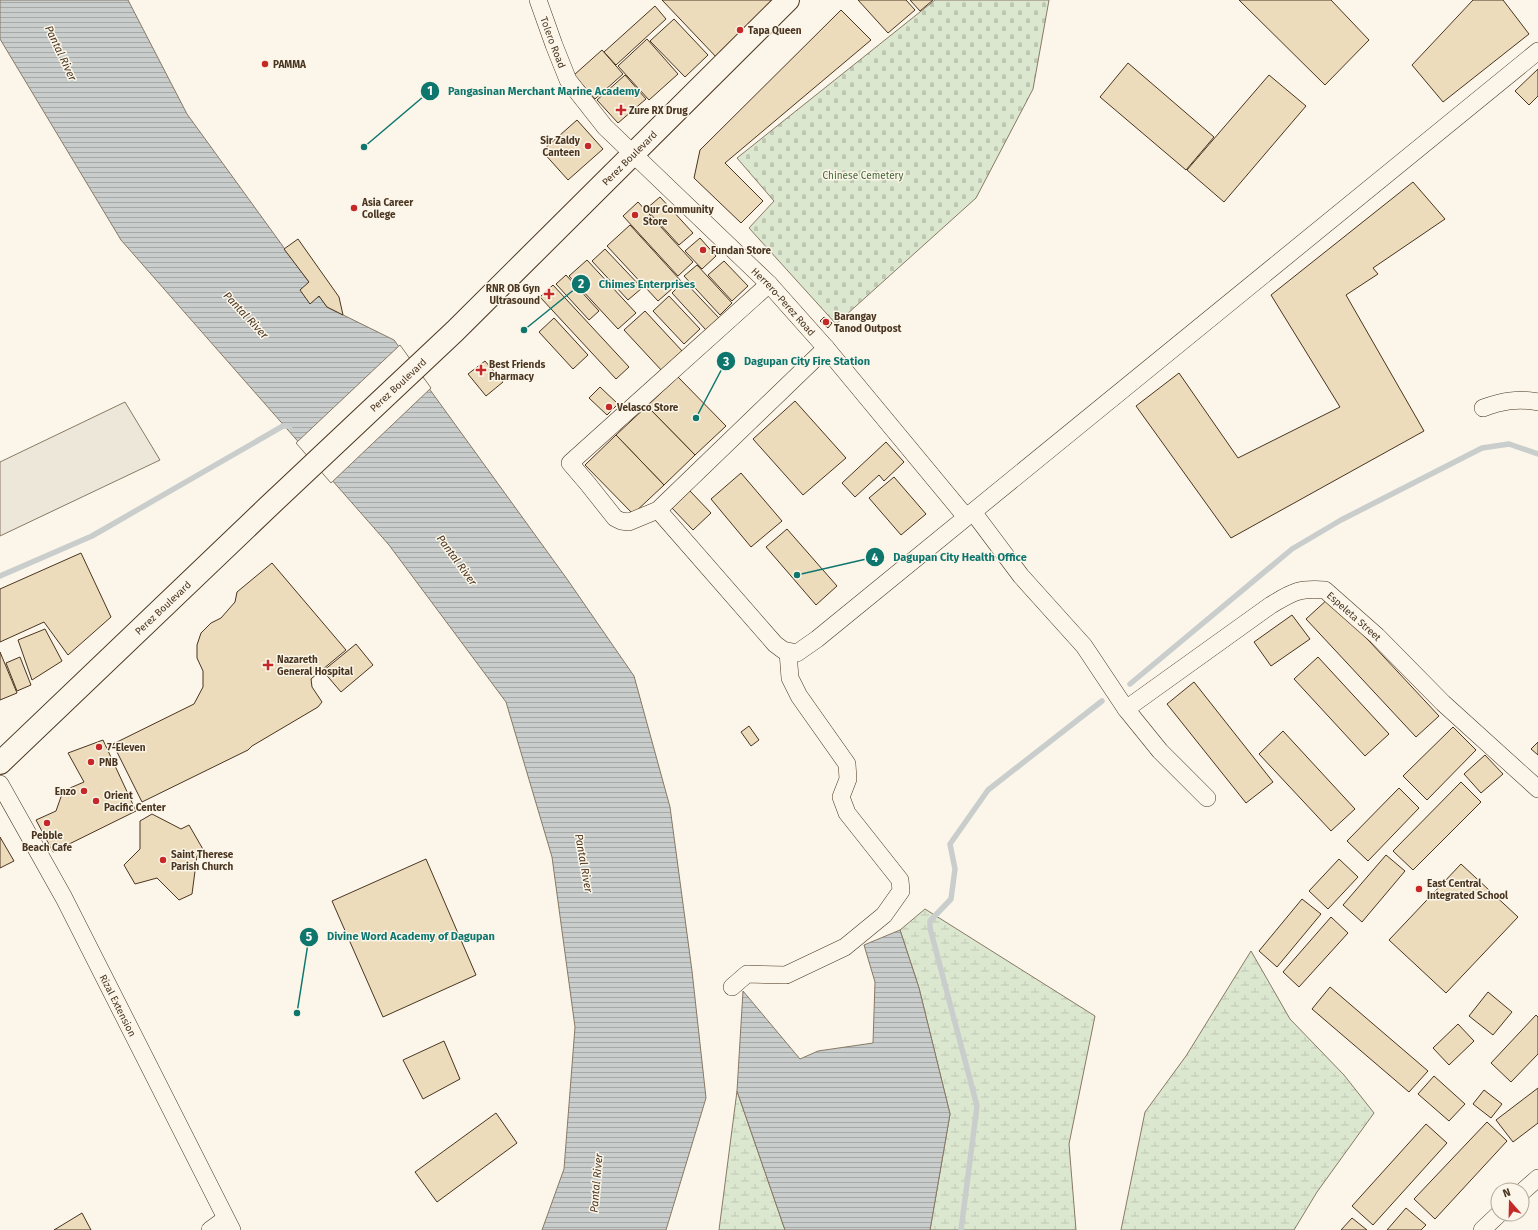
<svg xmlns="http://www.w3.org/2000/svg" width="1538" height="1230" font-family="'Fira Sans',sans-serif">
<defs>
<pattern id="wetland-marsh" width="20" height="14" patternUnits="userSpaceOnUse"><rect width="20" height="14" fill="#dce7d0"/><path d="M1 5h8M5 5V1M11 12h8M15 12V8" fill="none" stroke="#bec7b2"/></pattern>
<pattern id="cemetery-stones" width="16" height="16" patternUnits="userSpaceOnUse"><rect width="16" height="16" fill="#dce7d0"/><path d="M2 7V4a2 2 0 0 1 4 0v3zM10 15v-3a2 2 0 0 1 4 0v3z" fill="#bec7b2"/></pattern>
<pattern id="water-rules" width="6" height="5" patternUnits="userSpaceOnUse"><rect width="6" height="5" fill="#c9cecd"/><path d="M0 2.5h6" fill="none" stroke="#a5a8a6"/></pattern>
</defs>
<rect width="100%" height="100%" fill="#fbf6e9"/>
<!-- wetland -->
<g fill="url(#wetland-marsh)" stroke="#887966">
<path d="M925,909l170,107 -26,128 7,86h-146l20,-116 -31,-126 -19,-58z"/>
<path d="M1251,951l39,68 54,56 30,38 -57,79 -23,38h-173l24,-118 41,-56z"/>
<path d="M737,1091l48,139h-66z"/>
</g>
<!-- cemetery -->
<path fill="url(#cemetery-stones)" stroke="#887966" d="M935,0h114l-16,89 -57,109 -140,126 -87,-96 25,-27 -37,-43z"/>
<!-- parking -->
<path fill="#ede7d9" stroke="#887966" d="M125,402l35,58 -160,76v-74z"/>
<!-- water -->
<g fill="url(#water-rules)" stroke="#887966">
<path d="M0,0h128l59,114 132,182 8,11 67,33 173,239 67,97 36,131 22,164 14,127 -40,132h-124l22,-61 11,-142 -23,-170 -46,-155 -117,-157 -268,-305 -121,-201z"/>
<path d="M900,930l19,58 31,126 -20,116h-145l-48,-139 6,-100 57,68 18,-8 55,-8 2,-61 -11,-37z"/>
</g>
<!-- pier -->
<path fill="#fbf6e9" stroke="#887966" d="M400,345l31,43 -100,95 -35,-40z"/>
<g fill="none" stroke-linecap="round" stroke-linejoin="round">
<!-- stream -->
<g stroke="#c9cecd" stroke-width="5.5">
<path d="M0,576l92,-40 191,-110h7"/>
<path d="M1130,684l162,-135 49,-29 141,-72 27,-4 29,10"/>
<path d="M961,1230l16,-124 -47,-178v-7l21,-22 4,-30 -5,-25 38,-54 114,-89"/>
</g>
</g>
<!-- building -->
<g fill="#ecdcbc" stroke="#4a3520">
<path d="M662,0h111l-55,59z"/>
<path d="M858,0h48l9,10 -27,23z"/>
<path d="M910,0h23l-13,11z"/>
<path d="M1239,0h92l38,40 -44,45z"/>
<path d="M1473,0h30l26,34 -86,68 -31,-37z"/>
<path d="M655,6l11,13 -50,46 -12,-13z"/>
<path d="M841,10l30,30 -146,123 38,38 -22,22 -47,-45 6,-28z"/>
<path d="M674,19l34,36 -23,22 -35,-36z"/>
<path d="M647,39l31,35 -29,26 -31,-34z"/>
<path d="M602,50l21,24 -28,25 -21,-24z"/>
<path d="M1128,63l86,74 -28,33 -86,-73z"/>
<path d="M1538,69v27l-9,9 -14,-14z"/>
<path d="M625,75l21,24 -28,24 -21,-23z"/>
<path d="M1269,75l37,31 -82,96 -37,-32z"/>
<path d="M577,120l26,29 -35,31 -26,-29z"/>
<path d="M1413,182l32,37 -72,49 5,6 -32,21 78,136 -193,107 -95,-132 43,-33 59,85 102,-51 -69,-112z"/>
<path d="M660,197l33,36 -14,12 -33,-36z"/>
<path d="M638,202l55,60 -15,14 -55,-60z"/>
<path d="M630,225l51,56 -23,20 -51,-55z"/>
<path d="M700,238l16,18 -14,13 -17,-18z"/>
<path d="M298,239l41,58 4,18 -16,-8 -8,-11 -9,8 -10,-14 9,-8 -25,-33z"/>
<path d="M605,249l37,39 -14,12 -36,-39z"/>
<path d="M587,260l49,53 -18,16 -49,-53z"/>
<path d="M724,261l24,25 -16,15 -24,-26z"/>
<path d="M697,265l35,38 -12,12 -36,-39z"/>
<path d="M566,275l33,36 -10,9 -33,-36z"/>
<path d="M684,281l35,37 -13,12 -34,-37z"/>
<path d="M553,285l76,82 -13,12 -76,-82z"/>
<path d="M669,296l31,33 -16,15 -31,-33z"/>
<path d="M645,311l38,41 -20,20 -39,-42z"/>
<path d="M824,317l8,6 -4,5 -8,-7z"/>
<path d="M554,318l34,37 -15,14 -34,-37z"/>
<path d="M485,361l18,21 -17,14 -18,-22z"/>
<path d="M678,377l48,49 -31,29 -48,-49z"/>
<path d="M600,387l18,17 -11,11 -18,-17z"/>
<path d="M795,401l51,57 -43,37 -50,-56z"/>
<path d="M647,406l48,49 -31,30 -48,-50z"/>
<path d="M616,435l48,50 -31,29 -48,-49z"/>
<path d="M886,442l18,20 -20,19 -5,-6 -24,22 -13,-14z"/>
<path d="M741,473l41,48 -31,26 -40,-48z"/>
<path d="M894,477l32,37 -25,21 -32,-37z"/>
<path d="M690,491l21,22 -18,17 -21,-22z"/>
<path d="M787,529l50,57 -21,19 -50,-58z"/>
<path d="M81,553l30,64 -43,38 -24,-33 -44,20v-53z"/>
<path d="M272,563l74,87 -35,29 1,8 10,15 -4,5 -66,39 -4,4 -106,52 -29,-58 81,-40 9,-17v-16l-6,-13v-13l4,-12 10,-10 10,-5 14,-16 2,-10z"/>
<path d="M1329,598l110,118 -23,21 -110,-118z"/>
<path d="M1292,615l18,24 -39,27 -17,-24z"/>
<path d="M45,629l17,32 -30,19 -14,-40z"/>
<path d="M356,644l17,21 -32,27 -18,-21z"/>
<path d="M0,652l17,41 -17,7z"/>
<path d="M20,657l11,28 -14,6 -11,-28z"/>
<path d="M1318,657l71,77 -24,22 -71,-77z"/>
<path d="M1194,682l79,100 -27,21 -79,-99z"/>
<path d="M749,726l10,14 -8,6 -10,-14z"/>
<path d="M1453,727l23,23 -49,50 -24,-24z"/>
<path d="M1283,731l72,78 -24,22 -72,-77z"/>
<path d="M103,740l33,71 -83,41 -17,-32 20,-9 7,-20 21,-9 -16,-29z"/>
<path d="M1538,742v13l-7,-6z"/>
<path d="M1485,755l18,19 -22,19 -17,-19z"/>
<path d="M1461,782l20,20 -68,68 -20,-19z"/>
<path d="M1399,788l20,20 -51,53 -21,-20z"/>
<path d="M152,814l29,15 8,-4 15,26 -7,5 -5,38 -13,6 -22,-22 -22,6 -11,-19 16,-16v-28z"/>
<path d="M0,837l14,24 -14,7z"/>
<path d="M1386,855l19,16 -43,51 -19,-17z"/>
<path d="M426,859l50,116 -93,42 -51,-116z"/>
<path d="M1339,859l19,18 -30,32 -19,-18z"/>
<path d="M1461,864l57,53 -72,76 -57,-53z"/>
<path d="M1302,899l19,15 -44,53 -18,-16z"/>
<path d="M1331,917l17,16 -49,54 -16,-15z"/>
<path d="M1330,987l98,84 -19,21 -97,-83z"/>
<path d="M1488,992l24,20 -19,23 -24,-19z"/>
<path d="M1536,1015l2,2v37l-27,28 -20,-19z"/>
<path d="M1458,1024l16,17 -25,24 -16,-17z"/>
<path d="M444,1041l16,38 -37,20 -20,-39z"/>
<path d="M1434,1076l31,28 -16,17 -31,-27z"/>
<path d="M1538,1088v35l-25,19 -17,-22z"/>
<path d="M1484,1090l18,14 -11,14 -18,-14z"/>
<path d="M496,1113l21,30 -80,59 -22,-30z"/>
<path d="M1487,1122l20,19 -72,78 -21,-20z"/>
<path d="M1426,1124l21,19 -74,82 -21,-19z"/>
<path d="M1406,1208l20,17 -5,5h-34z"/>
<path d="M82,1213l9,17h-37z"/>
<path d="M1352,1218l15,12h-26z"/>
</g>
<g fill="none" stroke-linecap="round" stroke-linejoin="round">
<!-- street casing -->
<g stroke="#4a3520" stroke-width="18">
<g id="street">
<path id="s1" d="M538,0l16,45 14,35 37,47 164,157 57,64 140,169"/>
<path d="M769,284l-199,179 18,21 27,34 6,3 8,1 29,-12 168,-162"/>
<path d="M1483,408c19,-7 35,-10 55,-6"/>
<path d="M658,510l117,134 8,6 14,3 20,-14 721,-588"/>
<path d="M973,512l48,64 63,70 42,63 34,42 47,47"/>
<path id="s2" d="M1126,709l145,-104c22,-13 27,-17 54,-15l52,46 66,67 95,86"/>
<path id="s3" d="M0,784l64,114 168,332"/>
<path d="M732,987l15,-13 39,1 59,-28 39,-32 17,-24 -1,-11 -53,-67 -6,-16 7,-18 -1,-15 -48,-68 -9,-18 -2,-26"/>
<path d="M1522,1192l16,-14"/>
<path d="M210,1230l15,-11"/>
<path d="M1482,1230l17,-16"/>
</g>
</g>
<!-- primary casing -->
<g stroke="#4a3520" stroke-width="24">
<g id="primary">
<path id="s4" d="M0,763l269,-257 186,-175 333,-331"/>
</g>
</g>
<!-- street -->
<use href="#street" stroke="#fbf6e9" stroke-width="17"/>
<!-- primary -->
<use href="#primary" stroke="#fbf6e9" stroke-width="22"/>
</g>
<!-- markers -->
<g fill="#c62828" stroke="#fbf6e9" stroke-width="1.5">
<circle cx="740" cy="30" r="4"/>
<circle cx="265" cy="64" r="4"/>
<path d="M619 104h4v4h4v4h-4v4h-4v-4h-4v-4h4z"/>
<circle cx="588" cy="146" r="4"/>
<circle cx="354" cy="208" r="4"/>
<circle cx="635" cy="215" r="4"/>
<circle cx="703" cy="250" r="4"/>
<path d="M547 288h4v4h4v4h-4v4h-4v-4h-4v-4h4z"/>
<circle cx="826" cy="322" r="4"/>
<path d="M479 364h4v4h4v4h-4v4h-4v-4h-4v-4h4z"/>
<circle cx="609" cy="407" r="4"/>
<path d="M266 659h4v4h4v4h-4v4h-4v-4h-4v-4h4z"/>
<circle cx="99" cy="747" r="4"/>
<circle cx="91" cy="762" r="4"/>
<circle cx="84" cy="791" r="4"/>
<circle cx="96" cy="801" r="4"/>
<circle cx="47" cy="823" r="4"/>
<circle cx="163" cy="860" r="4"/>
<circle cx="1419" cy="889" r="4"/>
</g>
<g text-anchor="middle" stroke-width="3" stroke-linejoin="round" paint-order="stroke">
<!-- poi labels -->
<g font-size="10" font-weight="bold" fill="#4a3520" stroke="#fbf6e9" text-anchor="start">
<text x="748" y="34">Tapa Queen</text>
<text x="273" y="68">PAMMA</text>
<text x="629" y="114">Zure RX Drug</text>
<text x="580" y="144" text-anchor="end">Sir Zaldy<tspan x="580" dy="12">Canteen</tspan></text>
<text x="362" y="206">Asia Career<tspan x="362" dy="12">College</tspan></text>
<text x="643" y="213">Our Community<tspan x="643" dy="12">Store</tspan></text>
<text x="711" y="254">Fundan Store</text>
<text x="540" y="292" text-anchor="end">RNR OB Gyn<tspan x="540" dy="12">Ultrasound</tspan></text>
<text x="834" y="320">Barangay<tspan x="834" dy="12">Tanod Outpost</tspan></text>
<text x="489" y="368">Best Friends<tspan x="489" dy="12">Pharmacy</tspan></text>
<text x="617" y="411">Velasco Store</text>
<text x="277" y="663">Nazareth<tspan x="277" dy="12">General Hospital</tspan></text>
<text x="107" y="751">7-Eleven</text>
<text x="99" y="766">PNB</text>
<text x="76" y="795" text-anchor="end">Enzo</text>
<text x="104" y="799">Orient<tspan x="104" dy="12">Pacific Center</tspan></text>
<text x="47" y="839" text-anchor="middle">Pebble<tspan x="47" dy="12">Beach Cafe</tspan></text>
<text x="171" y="858">Saint Therese<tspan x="171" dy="12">Parish Church</tspan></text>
<text x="1427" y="887">East Central<tspan x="1427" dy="12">Integrated School</tspan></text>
</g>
<!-- street labels -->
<g font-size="10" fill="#4a3520" stroke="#fbf6e9">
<text dy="4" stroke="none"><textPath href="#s1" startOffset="45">Tolero Road</textPath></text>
<text dy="4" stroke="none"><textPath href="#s4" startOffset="873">Perez Boulevard</textPath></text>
<text dy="4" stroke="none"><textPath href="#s1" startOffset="395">Herrero-Perez Road</textPath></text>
<text dy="4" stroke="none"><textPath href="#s4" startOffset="549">Perez Boulevard</textPath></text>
<text dy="4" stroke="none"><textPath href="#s4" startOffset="225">Perez Boulevard</textPath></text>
<text dy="4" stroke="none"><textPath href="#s2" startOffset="275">Espeleta Street</textPath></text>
<text dy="4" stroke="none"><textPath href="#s3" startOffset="251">Rizal Extension</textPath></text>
</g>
<!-- park labels -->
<g font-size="10" fill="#436837" stroke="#fbf6e9">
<text x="863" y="179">Chinese Cemetery</text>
</g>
<!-- water labels -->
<g font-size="11" font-style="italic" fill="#4a3520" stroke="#fbf6e9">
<text transform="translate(61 53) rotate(65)" y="4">Pantal River</text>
<text transform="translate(246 315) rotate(47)" y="4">Pantal River</text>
<text transform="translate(457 560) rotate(54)" y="4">Pantal River</text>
<text transform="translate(584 863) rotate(80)" y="4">Pantal River</text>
<text transform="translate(596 1183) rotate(-85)" y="4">Pantal River</text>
</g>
</g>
<!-- callouts -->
<path fill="none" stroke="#0f766e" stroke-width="1.5" d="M364 147L430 91M524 330L581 284M696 418L726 361M797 575L875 557M297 1013L309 937"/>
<g fill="#0f766e" stroke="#fbf6e9" stroke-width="1.5">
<circle cx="364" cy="147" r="4"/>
<circle cx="524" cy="330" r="4"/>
<circle cx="696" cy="418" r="4"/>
<circle cx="797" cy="575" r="4"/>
<circle cx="297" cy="1013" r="4"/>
<circle cx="430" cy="91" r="10"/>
<circle cx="581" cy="284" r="10"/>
<circle cx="726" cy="361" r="10"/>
<circle cx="875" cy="557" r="10"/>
<circle cx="309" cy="937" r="10"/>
</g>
<g font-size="12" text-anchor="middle" font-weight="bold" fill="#fff">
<text x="430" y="95">1</text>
<text x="581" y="288">2</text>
<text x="726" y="366">3</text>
<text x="875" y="562">4</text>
<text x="309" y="941">5</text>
</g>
<g font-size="11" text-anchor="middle" font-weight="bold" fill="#0f766e" stroke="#fbf6e9" stroke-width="3" stroke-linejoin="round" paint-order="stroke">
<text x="544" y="95">Pangasinan Merchant Marine Academy</text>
<text x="647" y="288">Chimes Enterprises</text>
<text x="807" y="365">Dagupan City Fire Station</text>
<text x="960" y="561">Dagupan City Health Office</text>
<text x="411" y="940">Divine Word Academy of Dagupan</text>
</g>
<!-- north arrow -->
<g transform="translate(1510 1202) rotate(340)"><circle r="19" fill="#fbf6e9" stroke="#b4a999"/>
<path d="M0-3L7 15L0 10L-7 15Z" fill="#c62828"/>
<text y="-6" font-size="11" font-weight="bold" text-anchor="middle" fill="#4a3520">N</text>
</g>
</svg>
